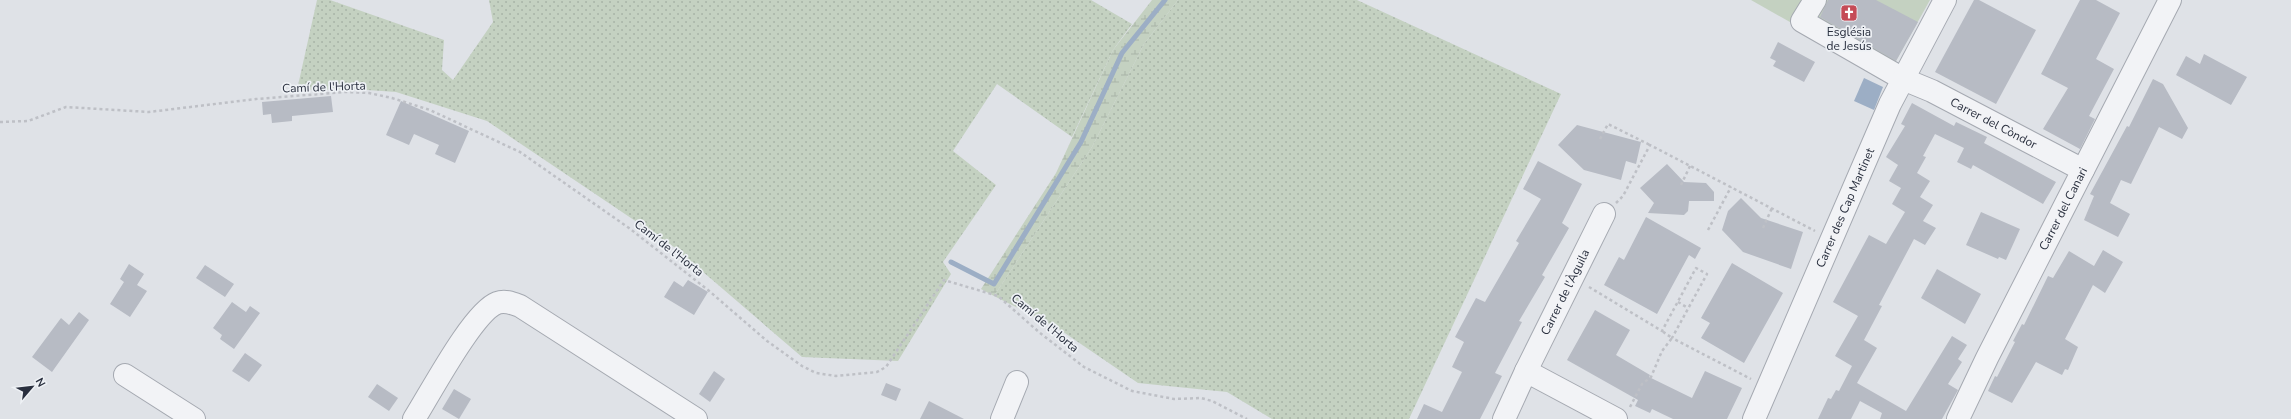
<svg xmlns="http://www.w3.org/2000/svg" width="2291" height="419" font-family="'Nunito Sans',sans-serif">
<defs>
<pattern id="grass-dots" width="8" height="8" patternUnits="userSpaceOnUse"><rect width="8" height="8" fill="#c4d1c1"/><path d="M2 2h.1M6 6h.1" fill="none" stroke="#a8b4a7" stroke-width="1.8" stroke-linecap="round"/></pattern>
<pattern id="wetland-marsh" width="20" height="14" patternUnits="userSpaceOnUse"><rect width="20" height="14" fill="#c4d1c1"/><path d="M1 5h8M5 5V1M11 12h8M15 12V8" fill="none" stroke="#a8b4a7"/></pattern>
</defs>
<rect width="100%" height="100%" fill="#dfe2e7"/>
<!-- grass -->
<g fill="url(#grass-dots)">
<path d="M317,0h13l114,40 -2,30 11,10 40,-58 -4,-22h602l41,24 -19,26 -41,87 -75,-53 -44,67 43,34 -53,77 8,12 -53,87 -96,-4 -128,-110 -187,-126 -91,-29 -43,-3 -56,1z"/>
<path d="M1178,0h179l204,94 -152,325h-137l-45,-27 -89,-9 -82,-56 -62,-31 98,-149 52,-103z"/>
</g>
<!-- wetland -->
<path fill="url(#wetland-marsh)" d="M1152,0h26l-34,44 -52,103 -98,149 -13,-7 75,-116 57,-123z"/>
<!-- green -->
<path fill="#c4d1c1" d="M1751,0h179l-43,77z"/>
<!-- water -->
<path fill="#9caec5" d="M1864,78l19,9 -9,23 -20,-9z"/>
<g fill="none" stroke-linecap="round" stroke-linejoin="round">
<!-- stream -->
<path stroke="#9caec5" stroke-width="5" d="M951,262l43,22 87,-142 41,-89 43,-53"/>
</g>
<!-- building -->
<g fill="#b7bbc4">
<path d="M1828,0h48l42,22 -22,39 -76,-44z"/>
<path d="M1974,0h5l57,30 -40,74 -61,-32z"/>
<path d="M2080,0h16l24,13 -24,46 18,10 -25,47 6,3 -15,30 -37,-20 25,-41 -27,-14z"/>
<path d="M1778,42l37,20 -11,20 -31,-16 3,-5 -6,-3z"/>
<path d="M2204,54l43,23 -16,28 -55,-30 10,-19 14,8z"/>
<path d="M2153,79l10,5 25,44 -6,11 -23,-12 -28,57 -10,-4 -11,23 20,11 -12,23 -34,-17 10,-24 -4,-2 37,-68 2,1z"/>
<path d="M331,96l2,16 -41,4v5l-20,2 -1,-9 -8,1 -1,-13z"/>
<path d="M401,101l68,30 -14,32 -20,-9 4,-9 -25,-11 -5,11 -23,-10z"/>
<path d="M1912,103l42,23 2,-4 31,15 -3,6 72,39 -13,22 -70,-39 -2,4 -14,-7 7,-14 -29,-14 -12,22 3,1 -9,16 13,8 -10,16 13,8 -10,16 13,7 -11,17 -11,-6 -35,66 3,1 -18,34 13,8 -20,35 49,28 46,-75 15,9 -9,14 4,3 -14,22 10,6 -16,29h-62l2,-6 -22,-12 -9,18h-33l10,-21 3,1 5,-9 3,1 13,-25 -17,-10 23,-40 -25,-14 36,-67 17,9 19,-32 -13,-8 9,-16 -12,-7 9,-16 -12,-8 19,-31 -4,-2z"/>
<path d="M1577,125l64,17 -5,22 -10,-3 -5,19 -37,-10 -26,-25z"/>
<path d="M1538,161l44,23 -20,39 7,5 -27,47 3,2 -26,44 3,1 -27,51 7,3 -22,43h-63l7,-15 18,8 20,-40 -10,-5 12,-25 -9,-5 21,-39 9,4 34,-59 -3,-2 25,-42 -18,-10z"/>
<path d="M1667,164l17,18 22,1 8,9v9h-25l-1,10 -4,4 -36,-2 6,-10 -14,-15z"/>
<path d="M1741,198l20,20 42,14 -12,37 -48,-17 -21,-22 6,-19z"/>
<path d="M1981,212l39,17 -14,31 -7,-3 -1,2 -32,-14z"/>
<path d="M1646,217l55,31 -6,11 -6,-4 -32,59 -53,-29 15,-28 5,3z"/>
<path d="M2103,250l20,12 -18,31 -12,-8 -28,54 13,8 -10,23 -3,-1 -3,6 -26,-13 -24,41 -24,-12 7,-15 2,1 18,-35 -2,-1 9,-17 2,1 24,-49 5,2 16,-27 25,15z"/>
<path d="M1732,263l51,30 -39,70 -43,-25 9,-15 -9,-5z"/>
<path d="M129,264l15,10 -7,11 10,6 -17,26 -20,-13 14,-22 -4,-3z"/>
<path d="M205,265l29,19 -9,13 -29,-19z"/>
<path d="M1937,269l44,25 -16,30 -44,-26z"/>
<path d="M688,280l20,12 -14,23 -30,-18 10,-16 9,6z"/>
<path d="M232,302l14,10 4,-6 10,7 -26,36 -14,-10 2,-4 -9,-7z"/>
<path d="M1595,310l35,20 -14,25 34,20 -1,2 43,21 13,-27 37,17 -15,31h-54l-21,-10 -2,4 -15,-7 3,-6 -71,-40z"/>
<path d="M79,312l10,8 -37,52 -20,-15 29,-39 8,7z"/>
<path d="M245,353l17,12 -13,17 -17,-11z"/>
<path d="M714,371l11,8 -15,23 -11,-8z"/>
<path d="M886,383l15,6 -5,12 -15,-6z"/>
<path d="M377,384l21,14 -9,13 -21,-14z"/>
<path d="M454,389l17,10 -12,20 -17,-10z"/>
<path d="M929,401l35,18h-44z"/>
</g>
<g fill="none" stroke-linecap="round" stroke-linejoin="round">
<!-- minor casing -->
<g stroke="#a5a9b1" stroke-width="24">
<g id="minor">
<path id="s1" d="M1815,0l-13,21 101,58 29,12 151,79"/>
<path id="s2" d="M1526,371l78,-157"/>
<path d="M125,375l69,44"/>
<path d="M414,419c16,-25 59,-107 83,-116 8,-3 15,0 23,3l176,113"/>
<path d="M1002,419l15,-37"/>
<path d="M1504,419l22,-48 90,48"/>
<path id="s3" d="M1754,419l136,-315 55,-104"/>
<path id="s4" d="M1958,419l29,-61 183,-358"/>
</g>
</g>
<!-- path -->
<g stroke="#bec0c6" stroke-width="2.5" stroke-dasharray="3 3" stroke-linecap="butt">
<path d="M0,122l28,-1 38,-14 83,5 107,-13 89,-7 24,1 23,5 38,12 90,42 109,76 79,62 59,51 35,25 14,7 20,3 41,-4 9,-5 58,-87 54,16 42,37 44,34 48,24 42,8 27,-1 11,3 35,18"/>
<path d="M1600,139l8,-15 42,21"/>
<path d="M1681,185l9,-19"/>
<path d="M1616,203l7,-7 27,-51 165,86"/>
<path d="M1763,228l9,-20"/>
<path d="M1708,230l23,-43"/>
<path d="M1589,287l73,44 34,-63 11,6 -35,64 79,41"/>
<path d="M1678,302l10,6"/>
<path d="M1630,407l12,-23 9,-7 11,-26 10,-13 -10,-7"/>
</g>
<!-- minor -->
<use href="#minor" stroke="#f2f3f6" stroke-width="22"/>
</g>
<!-- icons -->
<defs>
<g id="church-square" transform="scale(0.9)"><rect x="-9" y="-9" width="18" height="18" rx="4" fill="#c54b57" stroke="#eef1f5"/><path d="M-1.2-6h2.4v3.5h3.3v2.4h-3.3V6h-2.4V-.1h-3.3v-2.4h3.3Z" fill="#fff"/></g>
</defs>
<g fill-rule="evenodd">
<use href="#church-square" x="1849" y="13"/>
</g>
<g text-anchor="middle" stroke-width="3.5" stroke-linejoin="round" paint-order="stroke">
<!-- poi labels -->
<g font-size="12" fill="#292f3e" stroke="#eef1f5">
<text x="1849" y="36">Església<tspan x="1849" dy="14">de Jesús</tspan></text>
</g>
<!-- street labels -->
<g font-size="12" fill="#292f3e" stroke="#eef1f5">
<text transform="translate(324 87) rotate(-2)" y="4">Camí de l'Horta</text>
<text dy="4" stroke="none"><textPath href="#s1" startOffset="242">Carrer del Còndor</textPath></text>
<text dy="4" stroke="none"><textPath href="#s3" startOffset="230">Carrer des Cap Martinet</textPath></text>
<text dy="4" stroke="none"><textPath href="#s4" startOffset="235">Carrer del Canari</textPath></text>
<text transform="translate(669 248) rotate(38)" y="4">Camí de l'Horta</text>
<text dy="4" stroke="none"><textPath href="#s2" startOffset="88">Carrer de l'Àguila</textPath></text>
<text transform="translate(1045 323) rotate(40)" y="4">Camí de l'Horta</text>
</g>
</g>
<!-- north arrow -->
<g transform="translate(32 387) rotate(62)" stroke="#eef1f5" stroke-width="3" paint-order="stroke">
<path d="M0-3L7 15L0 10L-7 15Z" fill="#292f3e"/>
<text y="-6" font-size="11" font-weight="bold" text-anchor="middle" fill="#292f3e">N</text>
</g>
</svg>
